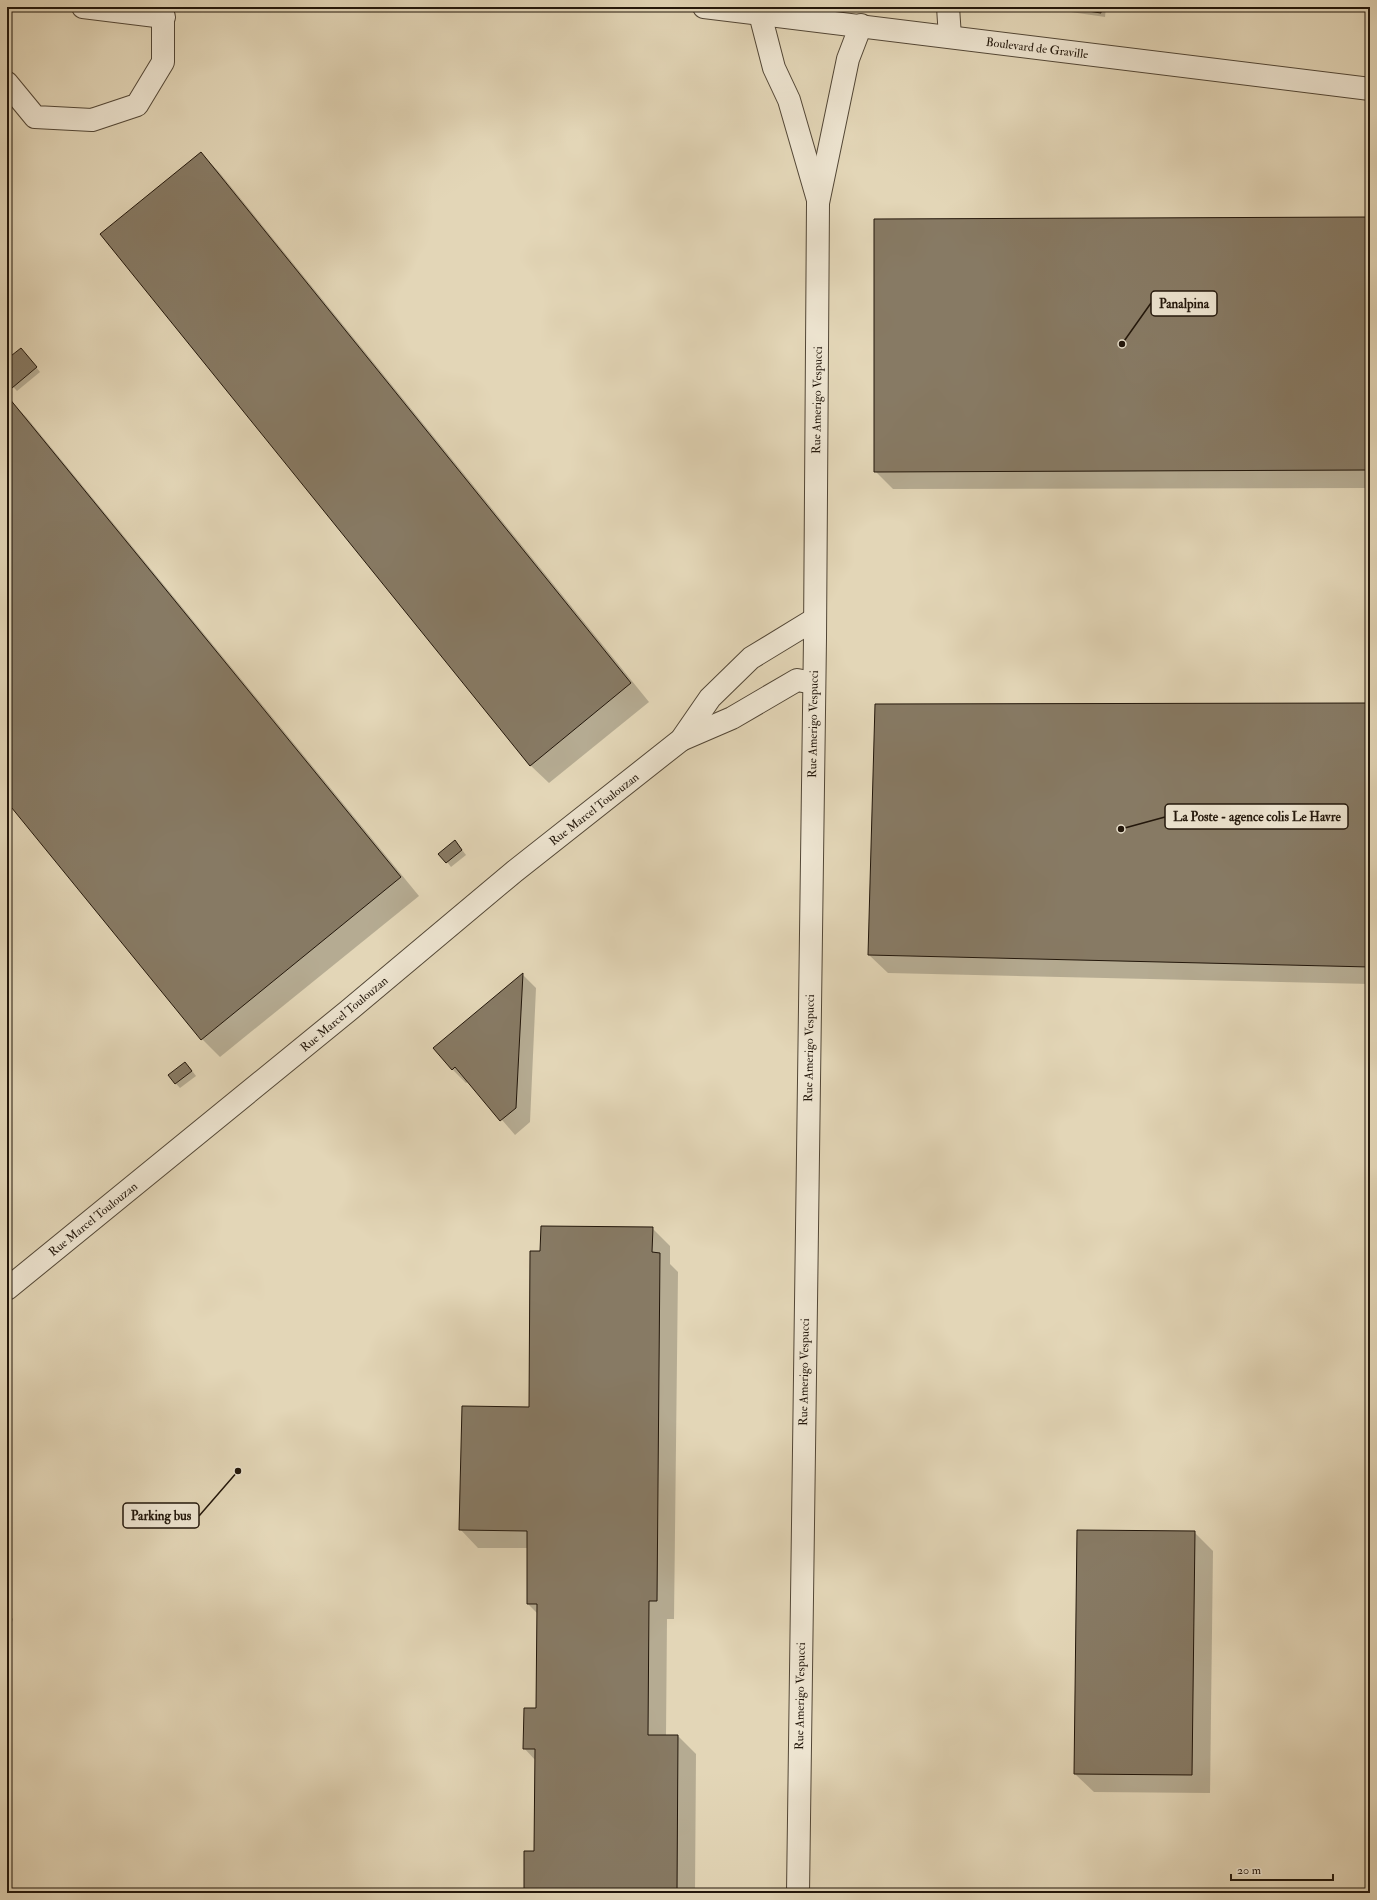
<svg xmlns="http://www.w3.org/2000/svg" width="1377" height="1900" font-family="'IM FELL Double Pica',serif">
<rect width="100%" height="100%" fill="#e3d6b7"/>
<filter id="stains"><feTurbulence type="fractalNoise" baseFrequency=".005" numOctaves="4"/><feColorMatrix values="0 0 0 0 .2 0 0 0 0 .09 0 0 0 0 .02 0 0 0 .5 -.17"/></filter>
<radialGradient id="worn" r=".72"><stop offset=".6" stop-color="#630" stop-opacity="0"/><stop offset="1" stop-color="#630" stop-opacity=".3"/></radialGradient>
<!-- shadow -->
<g fill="#0003">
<path d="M1061,7h45l-1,10 -41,-6z"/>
<path d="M201,153l18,19 430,530 -100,81 -19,-18z"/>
<path d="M1370,218v270l-477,1 -18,-18z"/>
<path d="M25,353l15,19 -23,19 -10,-11v-20z"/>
<path d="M9,399l18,19 392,478 -199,161 -18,-18 -195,-238v-400z"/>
<path d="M1370,704v280l-482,-11 -19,-18z"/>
<path d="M459,846l7,9 -15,12 -4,-5z"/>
<path d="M523,975l13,13 -6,134 -15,13 -46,-54 -3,2 -14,-14z"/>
<path d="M189,1067l7,9 -16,12 -11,-12z"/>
<path d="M652,1228l18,18v18l8,8 -4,347h-7l-1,117h12l18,18 -1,139h-170l10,-41 1,-91 -12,-13 13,-39 1,-95 -10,-10v-56h-50l-18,-19 70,-121 11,-156z"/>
<path d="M1194,1532l19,19 -3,242 -116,-1 -19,-18z"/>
<path d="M7,1613l6,6 -6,18z"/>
</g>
<!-- building -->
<g fill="#877a64" stroke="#23170b">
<path d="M1062,7h39v6z"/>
<path d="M201,152l430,531 -101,83 -430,-532z"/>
<path d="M1370,217v253l-496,2v-253z"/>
<path d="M21,348l16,19 -25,21 -5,-6v-23z"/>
<path d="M9,398l392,479 -200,163 -194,-238v-402z"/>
<path d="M1370,703v264l-502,-12 7,-251z"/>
<path d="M455,840l7,10 -16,13 -8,-9z"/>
<path d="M523,973l-7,135 -16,13 -45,-54 -3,3 -19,-22z"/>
<path d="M185,1062l7,9 -17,13 -7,-9z"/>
<path d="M541,1226l112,1 -1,25 8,1 -3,348h-8l-1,134h30l-1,158h-153v-42h10l1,-102h-12l1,-41h12l1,-104h-10v-73l-68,-1 3,-124 67,1 1,-156h10z"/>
<path d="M1077,1530l118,1 -3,244 -118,-1z"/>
</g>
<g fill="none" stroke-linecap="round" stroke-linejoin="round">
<!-- minor casing -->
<g stroke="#534736" stroke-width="24">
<g id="minor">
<path d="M83,7l81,10"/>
<path d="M704,7l666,82"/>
<path d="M948,7l2,30"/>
<path d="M760,14l14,54 15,32 29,100"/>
<path d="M7,83l28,34 57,3 45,-15 26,-43v-55"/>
<path d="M681,740l51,-22 65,-38 17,3"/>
<path d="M7,1289l341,-278 167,-140 166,-131 29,-42 41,-40 64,-39"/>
<path d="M798,1893l17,-1255 3,-435 30,-144 13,-34"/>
</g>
</g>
<!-- minor -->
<use href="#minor" stroke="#ede4d0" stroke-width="22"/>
</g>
<g text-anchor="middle" stroke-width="4" stroke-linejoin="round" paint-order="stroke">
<!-- street labels -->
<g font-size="12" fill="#23170b" stroke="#ede4d0">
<text transform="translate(1037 48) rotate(7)" y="4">Boulevard de Graville</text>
<text transform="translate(817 400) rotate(-89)" y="4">Rue Amerigo Vespucci</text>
<text transform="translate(813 724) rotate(-89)" y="4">Rue Amerigo Vespucci</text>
<text transform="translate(594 809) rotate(-38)" y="4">Rue Marcel Toulouzan</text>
<text transform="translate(344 1014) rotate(-40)" y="4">Rue Marcel Toulouzan</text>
<text transform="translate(809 1048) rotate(-89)" y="4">Rue Amerigo Vespucci</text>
<text transform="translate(93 1219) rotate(-39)" y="4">Rue Marcel Toulouzan</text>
<text transform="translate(804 1372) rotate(-89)" y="4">Rue Amerigo Vespucci</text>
<text transform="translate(800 1696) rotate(-89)" y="4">Rue Amerigo Vespucci</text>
</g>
</g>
<!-- callouts -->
<path fill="none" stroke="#23170b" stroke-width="1.5" d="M1122 344L1151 303M1121 829L1165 817M238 1471L199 1516"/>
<g fill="#23170b" stroke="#ede4d0" stroke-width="1.5">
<circle cx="1122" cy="344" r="4"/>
<circle cx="1121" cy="829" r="4"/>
<circle cx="238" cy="1471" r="4"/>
</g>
<g fill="#ede4d0" stroke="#23170b" stroke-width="1.5">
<rect x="1151" y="291" width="66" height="25" rx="4"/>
<rect x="1165" y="804" width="183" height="25" rx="4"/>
<rect x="123" y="1503" width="76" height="25" rx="4"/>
</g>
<g font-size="13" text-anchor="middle" font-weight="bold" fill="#23170b">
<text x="1184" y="308">Panalpina</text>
<text x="1257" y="821">La Poste - agence colis Le Havre</text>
<text x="161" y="1520">Parking bus</text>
</g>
<!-- margin -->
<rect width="1377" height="1900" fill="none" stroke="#e3d6b7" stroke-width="24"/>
<rect x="8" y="8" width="1361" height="1884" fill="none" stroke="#23170b" stroke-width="2"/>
<rect x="12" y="12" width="1353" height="1876" fill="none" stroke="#23170b"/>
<!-- scale -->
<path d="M1231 1874v6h102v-6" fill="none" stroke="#23170b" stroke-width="2"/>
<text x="1237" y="1874" font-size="12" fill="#23170b" stroke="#ede4d0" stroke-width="3" paint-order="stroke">20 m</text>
<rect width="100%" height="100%" filter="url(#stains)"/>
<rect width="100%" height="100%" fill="url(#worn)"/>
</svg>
